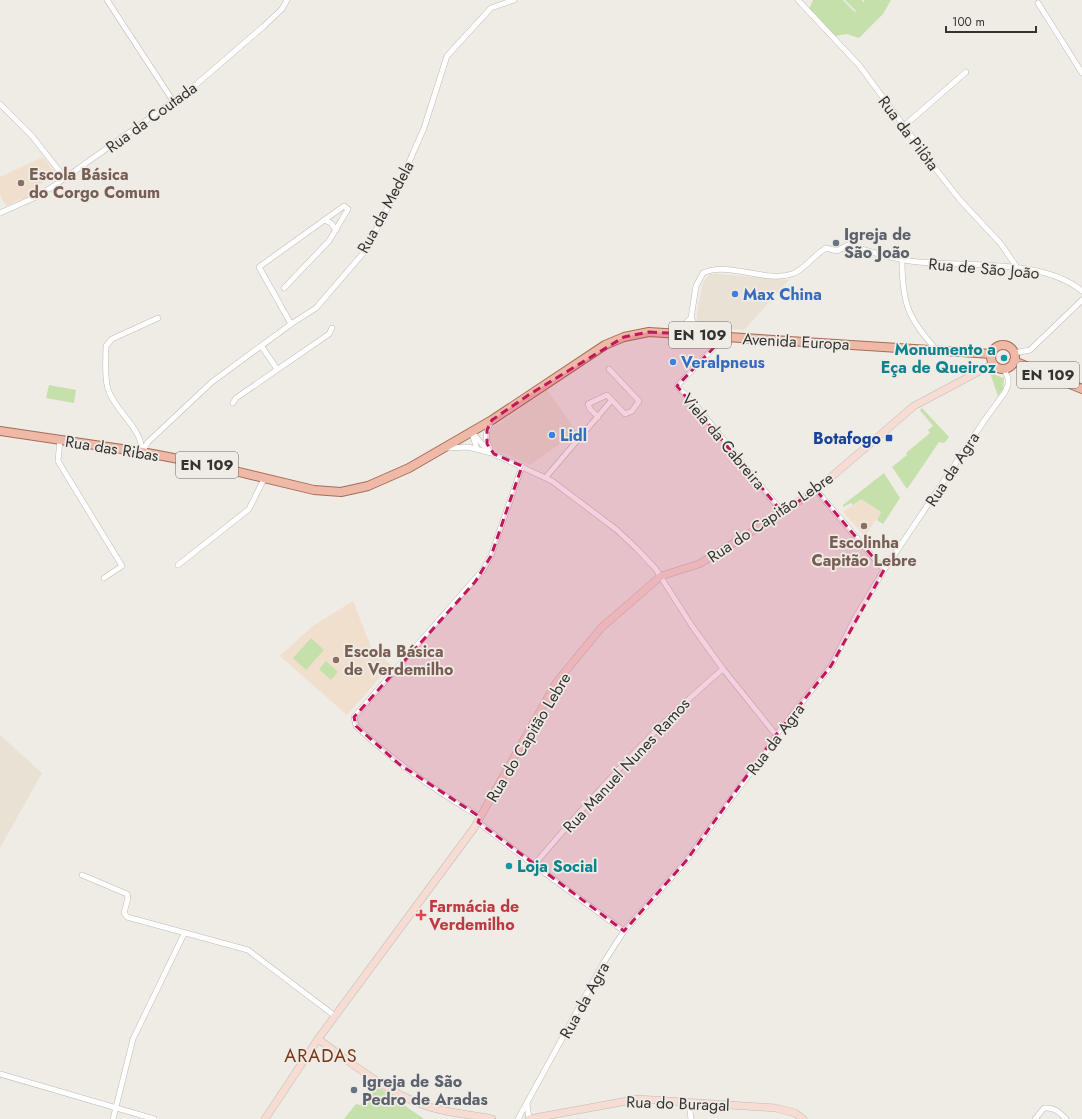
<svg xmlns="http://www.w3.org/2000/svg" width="1082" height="1119" font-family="Jost,sans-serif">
<rect width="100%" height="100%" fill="#efebe5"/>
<!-- built -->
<g fill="#e9e1d4">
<path d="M710,274h7l72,6 -45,50 -39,-4 -8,-6v-8l6,-30z"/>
<path d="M547,390l30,42 -47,33 -32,-14 -7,-5 -2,-4 -1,-8 3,-5z"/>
<path d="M0,735l42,38 -42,75z"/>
</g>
<!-- education -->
<g fill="#f1dfce">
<path d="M43,157l13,17 -23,15 2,5 -29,12 -6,-11v-18z"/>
<path d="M861,499l20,13 -16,24 -22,-24z"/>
<path d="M353,601l18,46 20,18 -44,50 -67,-59 33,-30z"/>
</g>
<!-- green -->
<g fill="#c6e0ab">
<path d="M813,0h30l12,12 1,-1 -11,-11h17l2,3v-3h27l-8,14 -24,24 -12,-4 -12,2 -26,-27z"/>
<path d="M990,373l14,5 -1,11 -5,7z"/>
<path d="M49,385l27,5 -2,13 -28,-5z"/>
<path d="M922,408l27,29 -5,6 -5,-1 -32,47 -15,-22 15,-12 -1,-2 24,-20 -2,-3 5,-4 -13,-16z"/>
<path d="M884,473l16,25 -17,26 -6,-4 4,-8 -20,-13 -8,6 -2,-2 -8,4v-2z"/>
<path d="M311,638l13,12 -18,20 -13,-12z"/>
<path d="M326,661l12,11 -7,8 -12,-11z"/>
<path d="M371,1082l53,37h-80l12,-15 4,1c10,-3 16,-10 8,-19z"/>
</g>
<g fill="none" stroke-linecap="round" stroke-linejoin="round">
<!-- street casing -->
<g stroke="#bfbcb6" stroke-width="6">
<g id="street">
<path d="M107,0l66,101"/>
<path d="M798,0l61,65 79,107 22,28 41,44 17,25"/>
<path d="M1038,3l44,70"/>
<path d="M0,104l32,32 33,42"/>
<path d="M904,126l62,-54"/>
<path d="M0,213l36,-16 19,-12 137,-97 72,-62 18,-17 5,-9"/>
<path d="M324,220l7,3 5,7"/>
<path d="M902,259c0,42 5,59 34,90"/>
<path d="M284,288l45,-47 19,-32 -4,-3 -85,61 32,57"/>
<path d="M691,318l4,7 14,9"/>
<path d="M676,333l15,-15 5,-32 7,-13c26,-12 62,10 89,1 12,-4 22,-19 34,-26l11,3 11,-6c20,6 41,13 62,16 51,7 131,-4 172,30"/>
<path d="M725,336l-48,50 21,22 84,104"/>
<path d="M262,347l15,22"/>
<path d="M1014,353l16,-3 52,-50"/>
<path d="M233,403l3,-5 93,-64 3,-6"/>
<path d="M598,417l-8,-8 -2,-5 19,-9 18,19 7,-3 7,-10 -30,-32"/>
<path d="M472,432l10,12 12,10 58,27 65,49 19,18 19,20 37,58 31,43 53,66"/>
<path d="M472,433l5,16"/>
<path d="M60,440l-2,21 64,105 -18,12"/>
<path d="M448,448l20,-1 23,6"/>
<path d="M490,448c-6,-9 -4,-17 1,-26"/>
<path d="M142,452l6,-10 64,-60 79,-58 25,-16 49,-57 30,-57 29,-66 23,-72 44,-48 23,-8"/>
<path d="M142,452c0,-25 -27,-40 -34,-63 -4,-13 -2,-30 -2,-43l6,-7 46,-21"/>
<path d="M546,477l65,-76"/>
<path d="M816,490l68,80"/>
<path d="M178,565l71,-56 15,-30"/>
<path d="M480,817c-45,-27 -85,-54 -124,-91l-2,-9 129,-147 8,-14 31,-90"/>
<path d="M478,822l56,43 90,66"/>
<path d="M534,865c59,-69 120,-138 189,-196"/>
<path d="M82,875l45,19 1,4 -4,15 3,4 121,33 87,66"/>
<path d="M0,1074l154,45"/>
<path d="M689,1103l2,16"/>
<path d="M527,1104l2,15"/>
<path d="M113,1119l20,-80 51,-105"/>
<path d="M518,1119l86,-157 20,-31 62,-70 44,-61 40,-53 6,-12 55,-69 24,-48 29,-48 100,-149 21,-29 3,-7v-7l-4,-9"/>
<path d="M1035,1119l9,-11c11,-1 15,4 22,11"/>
</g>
</g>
<!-- secondary casing -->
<g stroke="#bfbcb6" stroke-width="8">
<g id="secondary">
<path d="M318,1039c31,22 67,52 103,65 22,9 48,10 71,15"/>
<path d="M265,1119l53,-80 156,-211 82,-145 45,-55 60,-52 38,-12 43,-26 74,-48 98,-84 79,-42"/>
<path d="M529,1119l109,-20 138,9 19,5 8,6"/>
</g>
</g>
<!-- primary casing -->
<g stroke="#a76c58" stroke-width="10">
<g id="primary">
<circle cx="1003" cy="357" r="12"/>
<path d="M1014,361l68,28"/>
<path d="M0,431l142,21 68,13 104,25 27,2 27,-6 41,-18 83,-48 113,-75 19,-8 25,-5 343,22"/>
</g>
</g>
<!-- street -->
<use href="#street" stroke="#fff" stroke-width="5"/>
<!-- secondary -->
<use href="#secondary" stroke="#f7dcd3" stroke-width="7"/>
<!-- primary -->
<use href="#primary" stroke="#efb9a7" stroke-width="8"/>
</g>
<!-- marked area -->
<path fill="#c2185b" fill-opacity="0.2" stroke="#c2185b" stroke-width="3" stroke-dasharray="8 5" stroke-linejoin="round" d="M649,332l76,4 -48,50 105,126 34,-22 68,80 -53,96 -55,69 -90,126 -62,70 -146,-109 2,-5 -81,-53 -43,-38 -2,-9 121,-135 16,-26 31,-90 -28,-12 -7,-10v-14l5,-10 38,-26 94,-57z"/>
<!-- markers -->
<g fill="#8d6e63" stroke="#efebe5" stroke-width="1.5">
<circle cx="21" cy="183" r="4"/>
<circle cx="864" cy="526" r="4"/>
<circle cx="336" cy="660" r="4"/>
</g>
<g fill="#6b7280" stroke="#efebe5" stroke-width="1.5">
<circle cx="836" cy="243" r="4"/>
<circle cx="354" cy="1090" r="4"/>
</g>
<g fill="#3f7fe0" stroke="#efebe5" stroke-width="1.5">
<circle cx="735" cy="294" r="4"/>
<circle cx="673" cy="362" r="4"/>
<circle cx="552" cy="435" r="4"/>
</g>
<g fill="#0f9aa8" stroke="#efebe5" stroke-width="1.5">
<circle cx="1004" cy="358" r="4"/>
<circle cx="509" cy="866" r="4"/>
</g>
<rect fill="#1a4fb4" stroke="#efebe5" stroke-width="1.5" x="885" y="434" width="8" height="8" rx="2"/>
<path fill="#e0444e" stroke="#efebe5" stroke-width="1.5" d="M419 909h4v4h4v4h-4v4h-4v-4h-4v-4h4z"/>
<g text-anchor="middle" stroke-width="3.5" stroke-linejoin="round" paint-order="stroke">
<!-- shield labels -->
<g fill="#efebe5" stroke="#6d6a67" stroke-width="1">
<rect x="669" y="322" width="62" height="26" rx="3"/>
<rect x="1017" y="362" width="62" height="26" rx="3"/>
<rect x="176" y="452" width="62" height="26" rx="3"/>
</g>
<g font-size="15" font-weight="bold" fill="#353331">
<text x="700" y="340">EN 109</text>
<text x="1048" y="380">EN 109</text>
<text x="207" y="470">EN 109</text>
</g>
<!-- street labels -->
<g font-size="16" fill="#353331" stroke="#efebe5">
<text transform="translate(151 117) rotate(-36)" y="6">Rua da Coutada</text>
<text transform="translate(909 133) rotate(53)" y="6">Rua da Pilôta</text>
<text transform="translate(385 207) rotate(-62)" y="6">Rua da Medela</text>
<text transform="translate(984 268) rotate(5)" y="6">Rua de São João</text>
<text transform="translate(796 341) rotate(3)" y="6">Avenida Europa</text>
<text transform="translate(724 441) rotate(50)" y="6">Viela da Cabreira</text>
<text transform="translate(112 448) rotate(9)" y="6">Rua das Ribas</text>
<text transform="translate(952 469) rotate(-57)" y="6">Rua da Agra</text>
<text transform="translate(770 517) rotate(-34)" y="6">Rua do Capitão Lebre</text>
<text transform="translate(528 737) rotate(-59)" y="6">Rua do Capitão Lebre</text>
<text transform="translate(775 739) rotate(-53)" y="6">Rua da Agra</text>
<text transform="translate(626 765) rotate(-47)" y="6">Rua Manuel Nunes Ramos</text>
<text transform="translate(584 1000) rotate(-61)" y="6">Rua da Agra</text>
<text transform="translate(678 1103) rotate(2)" y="6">Rua do Buragal</text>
</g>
<!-- education labels -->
<g font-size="16" font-weight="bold" fill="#785e54" stroke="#efebe5" text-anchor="start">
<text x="29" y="180">Escola Básica<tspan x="29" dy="18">do Corgo Comum</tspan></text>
<text x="864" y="548" text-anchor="middle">Escolinha<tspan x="864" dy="18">Capitão Lebre</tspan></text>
<text x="344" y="657">Escola Básica<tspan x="344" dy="18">de Verdemilho</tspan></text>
</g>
<!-- worship labels -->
<g font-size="16" font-weight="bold" fill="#5b616d" stroke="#efebe5" text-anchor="start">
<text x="844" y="240">Igreja de<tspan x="844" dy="18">São João</tspan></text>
<text x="362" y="1087">Igreja de São<tspan x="362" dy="18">Pedro de Aradas</tspan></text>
</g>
<!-- shop labels -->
<g font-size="16" font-weight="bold" fill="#366cbe" stroke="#efebe5" text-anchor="start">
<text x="743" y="300">Max China</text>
<text x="681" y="368">Veralpneus</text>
<text x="560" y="441">Lidl</text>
</g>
<!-- culture labels -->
<g font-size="16" font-weight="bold" fill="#0d838f" stroke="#efebe5" text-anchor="end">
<text x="996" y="355">Monumento a<tspan x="996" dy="18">Eça de Queiroz</tspan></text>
<text x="517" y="872" text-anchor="start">Loja Social</text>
</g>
<!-- transit labels -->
<g font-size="16" font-weight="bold" fill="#164399" stroke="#efebe5" text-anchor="end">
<text x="881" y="444">Botafogo</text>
</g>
<!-- health labels -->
<g font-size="16" font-weight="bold" fill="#be3a42" stroke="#efebe5" text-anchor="start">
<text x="429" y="912">Farmácia de<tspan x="429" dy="18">Verdemilho</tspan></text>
</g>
<!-- quarter labels -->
<g font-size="18" letter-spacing="1" fill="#773618" stroke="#efebe5">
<text x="321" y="1062">ARADAS</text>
</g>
</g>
<!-- scale -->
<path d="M946 26v6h90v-6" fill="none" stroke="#353331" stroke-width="2"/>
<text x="952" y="26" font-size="12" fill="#353331" stroke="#efebe5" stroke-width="3" paint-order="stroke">100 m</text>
</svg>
